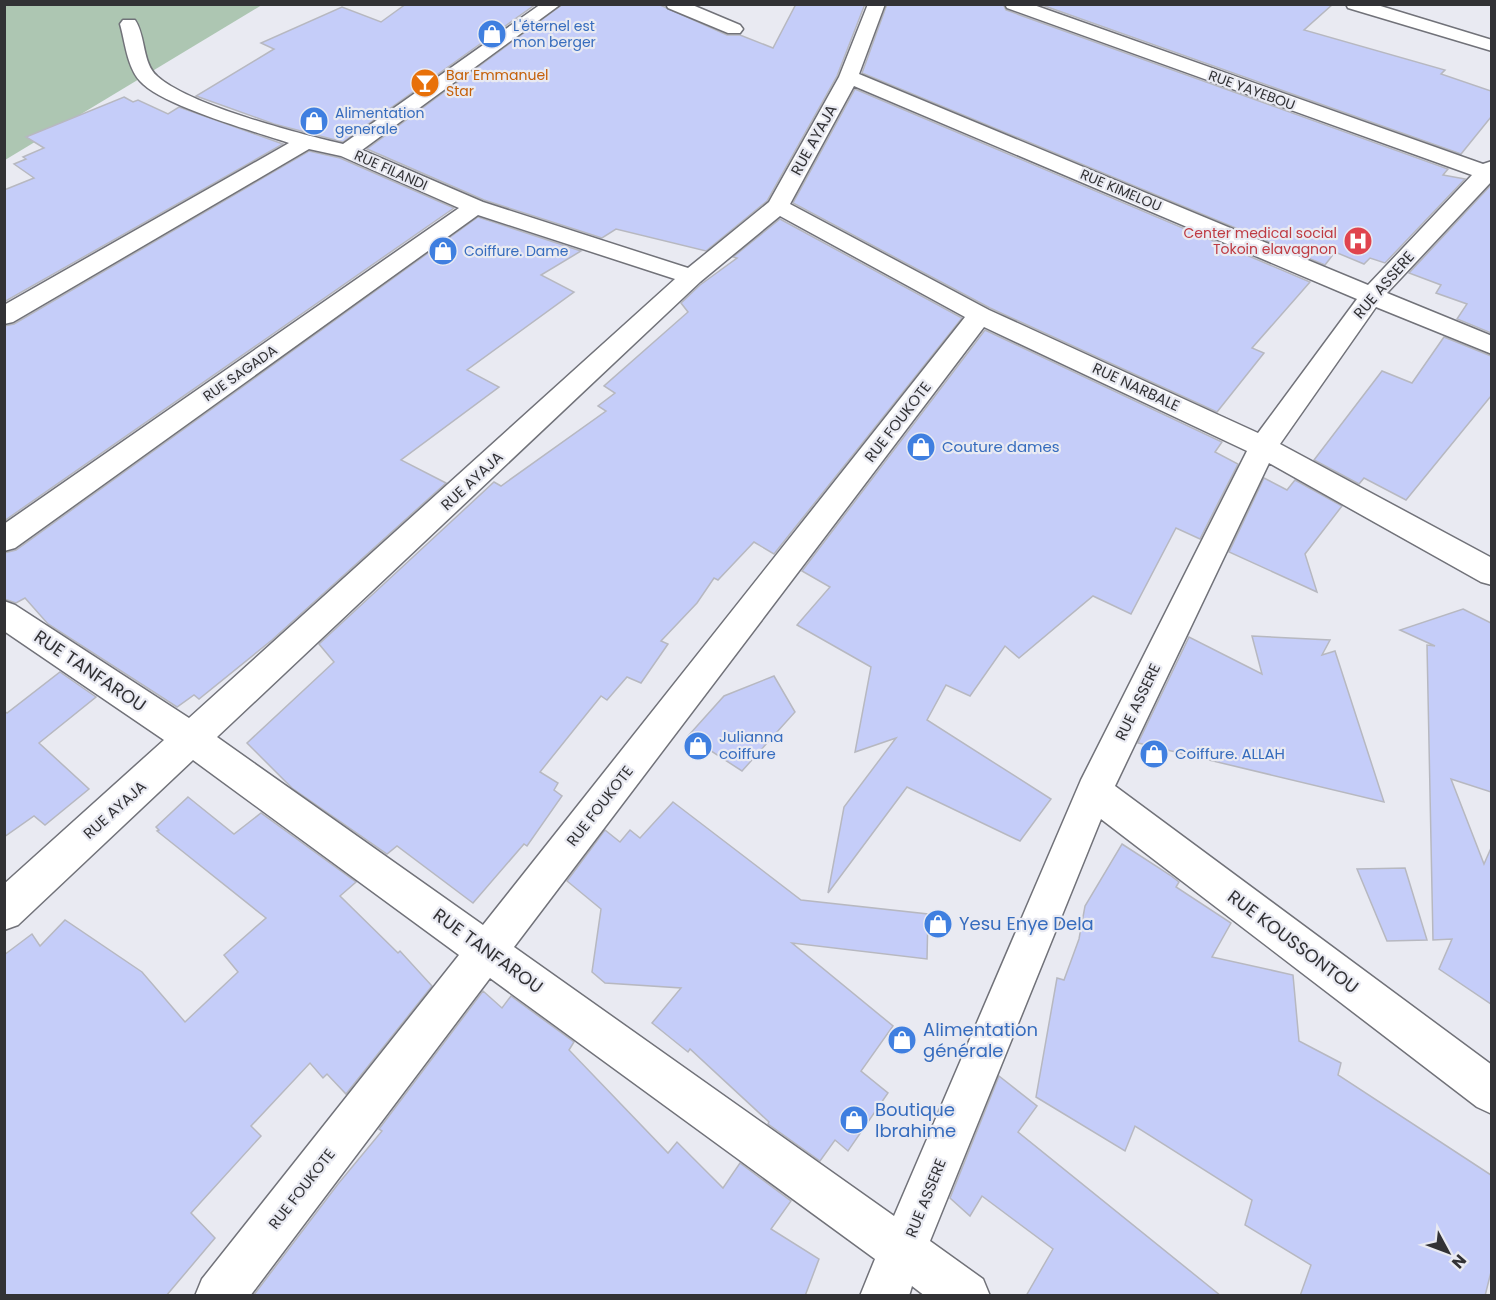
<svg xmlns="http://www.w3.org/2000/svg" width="1496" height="1300" font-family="Poppins,sans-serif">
<rect width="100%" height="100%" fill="#e9eaf2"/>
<!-- green -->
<path fill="#adc6b2" d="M5,5h257l-257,155z"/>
<!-- building -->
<g fill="#c5cdf9" stroke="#b7b8c0" stroke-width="1.5">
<path d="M406,4h130l-193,138 -69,-18 -78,-28 78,-47 -13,-6 81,-36 39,15z"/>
<path d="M563,4h95l69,31h13l33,13 23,-44h69l-28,72 -70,125 -61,50 -90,-22 -14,9 -118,-38 -117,-51z"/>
<path d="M887,4h116l3,6 442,159 -5,6 22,4 -80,84 -15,-5 -6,6 -29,-12 -10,13 -463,-192z"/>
<path d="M1039,4h294l-29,26 141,40 -4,4 50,17v26l-30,37z"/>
<path d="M855,89l455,193 -58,66 12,5 -47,59 -227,-104 -197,-105z"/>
<path d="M124,97l9,5 5,-2 30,14 11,-7 104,37 -279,158v-112l30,-12 -20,-14 12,-5 -3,-2 21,-9 -18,-11z"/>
<path d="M309,151l31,7 114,50 -450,313v-195l10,-2z"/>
<path d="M1491,185v148l-34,-14 10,-15 -31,-11 5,-8 -32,-12z"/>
<path d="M478,217l103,34 -40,24 33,17 -107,78 32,17 -98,73 45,23 -174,157 -73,59 -5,-4 -17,12 -129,-83 -23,-26 -9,5 -12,-4v-46l12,-3z"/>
<path d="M780,219l182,99 -188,236 -20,-12 -36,38 -4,-2 -17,25 -36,38 7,3 -27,39 -14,-6 -20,23 -6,-4 -61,76 18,11 -4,7 8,6 -35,50 -3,-2 -51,59 -76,-57 -10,8 -95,-66 -45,-45 87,-81 -15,-18 175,-162 7,4 105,-75 -8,-5 17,-13 -11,-7 84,-74 -7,-9 19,-18 37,-27 -4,-1z"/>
<path d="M985,330l237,112 -7,10 23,12 -38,75 -24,-11 -45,86 -38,-18 -74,62 -14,-12 -35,50 -24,-11 -19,35 124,79 -31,42 -113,-54 -79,106 16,-86 52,-69 -41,14 16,-85 -74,-42 33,-38 -28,-16z"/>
<path d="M1444,337l47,19v40l-85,104 -42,-22 -5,6 -45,-24 68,-89 30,12z"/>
<path d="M1264,478l23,12 8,-10 47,26 -37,48 12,38 -88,-40z"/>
<path d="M1463,609l28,14v169l-40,-13 33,85 7,-16v156l-52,-35 13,-30 -19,1 -6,-295 8,1 -35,-16z"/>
<path d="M1252,636l78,4 -8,15 13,-4 49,151 -246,-59 51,-106 73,37z"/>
<path d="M60,672l36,25 -57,46 50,46 -44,36 -11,-9 -30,21v-126l3,2z"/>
<path d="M774,676l21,36 -53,59 -54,-35 36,-40z"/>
<path d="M188,797l46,37 27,-21 95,69 -16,14 58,57 2,-2 32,35 -86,108 -19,-20 -4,4 -13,-15 -59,63 10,10 -70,77 24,25 -49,58h-162v-341l28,-21 8,12 25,-26 77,52 43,50 53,-50 -14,-17 42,-37 -109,-87 2,-1 -3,-3z"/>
<path d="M673,802l128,98 127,14 -1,45 -135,-16 101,83 -32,45 27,22 -40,58 -13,-11 -15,21 -52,-37 1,-2 -79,-73 -2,3 -36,-29 29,-35 -76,-5 -13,-11 9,-63 -34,-28 38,-51 15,12 10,-12 10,8z"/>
<path d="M1122,844l48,31 9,7 -3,5 55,36 -19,34 81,18 6,66 42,22 -3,12 153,100v97l-6,24h-185l11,-31 -66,-40 7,-25 -117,-74 -10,25 -89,-54 21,-119 7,2 15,-41 6,-33z"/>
<path d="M1405,868l22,72 -40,1 -30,-72z"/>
<path d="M483,991l19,17 9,-12 63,46 -5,8 99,103 9,-11 46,46 17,-25 51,38 -20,28 48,30 -14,37h-552l85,-112 44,-53 -3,-2z"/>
<path d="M999,1076l38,30 -19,26 203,164h-195l27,-47 -71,-53 -12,20 -20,-18z"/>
</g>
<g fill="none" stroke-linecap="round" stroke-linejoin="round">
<!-- minor casing -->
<g stroke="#717279" stroke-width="3">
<g id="minor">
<path d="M541,4h20l-199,146 121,52 205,66 81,-66 70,-125 29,-73h17l-26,70 509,211 104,-110 -465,-167 -2,-4h26l452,160 9,-3v20l-105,112 105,43v18l-116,-47 -96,137 212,114v27l-11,-3 -212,-119 -154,323 377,279v49l-15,-7 -376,-288 -171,422 53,38 7,17h-65l-13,-10 -3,10h-49l15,-37 -385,-281 -240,318h-55l7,-17 257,-324 -266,-195 -175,165 -14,5v-46l160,-144 -160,-109v-30l11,4 174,113 486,-439 -197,-64 -463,333 -11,3v-27l455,-316 -118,-52 -32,-7 -296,173 -9,2v-19l285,-162c-35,-12 -127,-37 -149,-62 -13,-14 -15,-40 -20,-57l3,-4h12c11,16 7,43 22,56 32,29 142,58 186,68zM854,86l503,213 -99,134 -269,-123 -199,-106zM780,216l185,101 -482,608 -266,-188 483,-455zM984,327l263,124 -166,329 -187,436 -380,-269z"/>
<path d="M666,4h24l50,21 3,4 -3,4h-12l-60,-25z"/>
<path d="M1346,4h28l118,36v11l-144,-43z"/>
</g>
</g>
<!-- minor -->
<use href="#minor" fill="#fff" fill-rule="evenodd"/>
</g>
<!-- icons -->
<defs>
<g id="shop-disc" transform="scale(1.5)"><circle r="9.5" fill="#3f7fe0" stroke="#e9eaf2"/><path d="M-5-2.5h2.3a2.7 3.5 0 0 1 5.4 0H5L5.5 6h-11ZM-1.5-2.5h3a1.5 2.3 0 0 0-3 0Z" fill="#fff"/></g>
<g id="bar-disc" transform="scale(1.5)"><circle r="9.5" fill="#e8710a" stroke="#e9eaf2"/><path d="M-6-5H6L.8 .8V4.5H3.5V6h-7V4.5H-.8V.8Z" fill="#fff"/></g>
<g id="hospital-disc" transform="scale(1.5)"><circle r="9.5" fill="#e0444e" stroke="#e9eaf2"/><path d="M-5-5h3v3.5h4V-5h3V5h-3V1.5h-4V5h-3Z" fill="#fff"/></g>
</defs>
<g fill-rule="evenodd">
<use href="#shop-disc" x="492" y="34"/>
<use href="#bar-disc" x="425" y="83"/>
<use href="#shop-disc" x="314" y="121"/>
<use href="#hospital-disc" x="1358" y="241"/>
<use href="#shop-disc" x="443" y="251"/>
<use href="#shop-disc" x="921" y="447"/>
<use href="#shop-disc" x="698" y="746"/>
<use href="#shop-disc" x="1154" y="754"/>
<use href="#shop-disc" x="938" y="924"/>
<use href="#shop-disc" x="902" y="1040"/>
<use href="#shop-disc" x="854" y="1120"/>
</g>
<g text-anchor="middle" stroke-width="4.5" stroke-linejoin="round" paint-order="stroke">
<!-- far-shop labels -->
<g font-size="14" fill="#366cbe" stroke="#e9eaf2" text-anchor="start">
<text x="513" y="31">L'éternel est<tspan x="513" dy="16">mon berger</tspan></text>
<text x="335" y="118">Alimentation<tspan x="335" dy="16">generale</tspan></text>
<text x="464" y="256">Coiffure. Dame</text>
</g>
<!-- far-food labels -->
<g font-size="14" fill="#c56008" stroke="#e9eaf2" text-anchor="start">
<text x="446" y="80">Bar Emmanuel<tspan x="446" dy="16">Star</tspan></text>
</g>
<!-- far-street labels -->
<g font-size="14" fill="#323235" stroke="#e9eaf2">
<text transform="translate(1252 90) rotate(20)" y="5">RUE YAYEBOU</text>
<text transform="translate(391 170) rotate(24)" y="5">RUE FILANDI</text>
<text transform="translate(1121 190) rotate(23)" y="5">RUE KIMELOU</text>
<text transform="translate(240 373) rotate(-35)" y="5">RUE SAGADA</text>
</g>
<!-- far-health labels -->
<g font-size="14" fill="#be3a42" stroke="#e9eaf2" text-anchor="end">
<text x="1337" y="238">Center medical social<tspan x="1337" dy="16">Tokoin elavagnon</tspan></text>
</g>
<!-- street labels -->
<g font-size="15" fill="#323235" stroke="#e9eaf2">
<text transform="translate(814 140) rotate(-61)" y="5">RUE AYAJA</text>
<text transform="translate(1384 285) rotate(-49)" y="5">RUE ASSERE</text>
<text transform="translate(1136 387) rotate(25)" y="5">RUE NARBALE</text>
<text transform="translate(898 422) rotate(-52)" y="5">RUE FOUKOTE</text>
<text transform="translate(472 481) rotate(-43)" y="5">RUE AYAJA</text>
<text transform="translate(1138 702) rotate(-64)" y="5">RUE ASSERE</text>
<text transform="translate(600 806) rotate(-52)" y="5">RUE FOUKOTE</text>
<text transform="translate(115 810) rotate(-42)" y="5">RUE AYAJA</text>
<text transform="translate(302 1189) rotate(-52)" y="5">RUE FOUKOTE</text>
<text transform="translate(926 1198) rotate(-68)" y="5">RUE ASSERE</text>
</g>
<!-- shop labels -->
<g font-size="15" fill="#366cbe" stroke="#e9eaf2" text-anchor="start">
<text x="942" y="452">Couture dames</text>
<text x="719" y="742">Julianna<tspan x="719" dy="17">coiffure</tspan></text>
<text x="1175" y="759">Coiffure. ALLAH</text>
</g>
<!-- near-street labels -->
<g font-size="18" fill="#323235" stroke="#e9eaf2">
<text transform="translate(90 671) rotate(34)" y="6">RUE TANFAROU</text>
<text transform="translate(1293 942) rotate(37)" y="6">RUE KOUSSONTOU</text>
<text transform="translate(488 951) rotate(36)" y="6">RUE TANFAROU</text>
</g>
<!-- near-shop labels -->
<g font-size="18" fill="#366cbe" stroke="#e9eaf2" text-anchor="start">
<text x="959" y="930">Yesu Enye Dela</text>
<text x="923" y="1036">Alimentation<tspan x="923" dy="21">générale</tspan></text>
<text x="875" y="1116">Boutique<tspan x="875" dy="21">Ibrahime</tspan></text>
</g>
</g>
<!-- border -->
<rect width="1496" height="1300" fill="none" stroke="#323235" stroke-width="12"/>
<!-- north arrow -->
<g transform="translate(1448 1252) rotate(131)" stroke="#e9eaf2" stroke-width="4.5" paint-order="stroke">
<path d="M0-4.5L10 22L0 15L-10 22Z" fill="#323235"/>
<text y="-9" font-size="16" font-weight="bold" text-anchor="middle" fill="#323235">N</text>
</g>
</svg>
